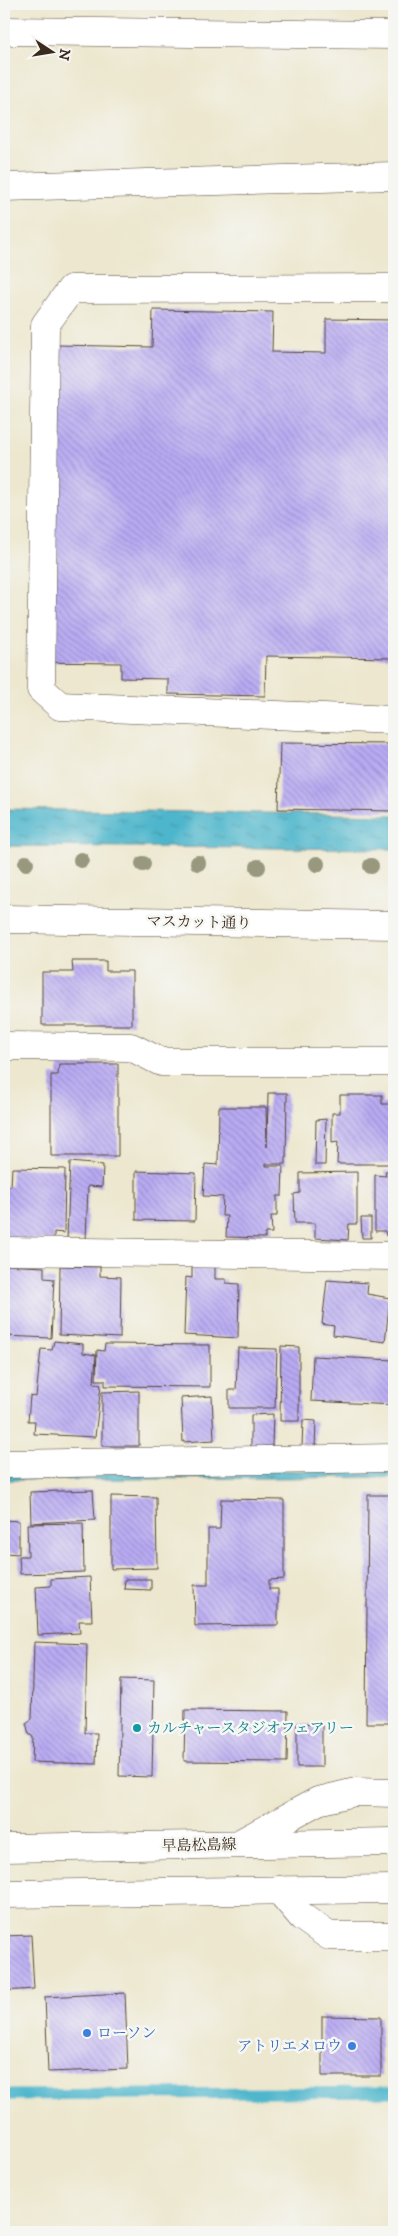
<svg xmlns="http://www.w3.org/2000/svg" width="398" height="2236" font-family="'IM FELL DW Pica','Noto Serif JP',serif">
<defs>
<pattern id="water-ripples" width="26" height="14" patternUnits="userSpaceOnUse" patternTransform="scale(1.25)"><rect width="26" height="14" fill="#4eb6cc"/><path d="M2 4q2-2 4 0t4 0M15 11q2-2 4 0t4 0" fill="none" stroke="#4294a5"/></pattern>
<pattern id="building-back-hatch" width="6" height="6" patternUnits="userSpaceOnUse" patternTransform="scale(1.25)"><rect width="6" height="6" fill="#b9abf4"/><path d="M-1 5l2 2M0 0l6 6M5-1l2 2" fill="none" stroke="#988bc5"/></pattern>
</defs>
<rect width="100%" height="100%" fill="#f6f6f2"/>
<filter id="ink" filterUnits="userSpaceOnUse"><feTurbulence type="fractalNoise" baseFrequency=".02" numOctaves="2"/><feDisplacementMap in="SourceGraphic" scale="10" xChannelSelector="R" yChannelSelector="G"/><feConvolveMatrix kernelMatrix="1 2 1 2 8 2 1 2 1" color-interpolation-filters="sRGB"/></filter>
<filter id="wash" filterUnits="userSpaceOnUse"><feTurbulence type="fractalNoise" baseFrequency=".0096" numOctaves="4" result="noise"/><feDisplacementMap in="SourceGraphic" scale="20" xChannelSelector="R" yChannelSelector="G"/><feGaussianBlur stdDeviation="1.12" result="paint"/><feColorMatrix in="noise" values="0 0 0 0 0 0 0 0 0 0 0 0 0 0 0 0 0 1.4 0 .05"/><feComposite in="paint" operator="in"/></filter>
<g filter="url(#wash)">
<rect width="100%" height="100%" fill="#ece7ce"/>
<!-- water -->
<g fill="url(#water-ripples)" stroke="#447075">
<path d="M4,809l390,6v34l-390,-3z"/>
<path d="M394,1470v7l-390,3v-7z"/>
</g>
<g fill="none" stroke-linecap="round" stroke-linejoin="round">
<!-- stream -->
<path stroke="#4eb6cc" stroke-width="11" d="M4,2095l390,-3"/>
</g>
<g id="blocks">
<!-- building -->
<g fill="url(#building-back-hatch)">
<path d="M153,310l120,2 -1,40 54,1v-34l68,1v338l-128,-2 -1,40 -97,-2v-15l-47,-1v-15l-92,-1 28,-317 95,2z"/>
<path d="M280,743l114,1v67l-116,-2z"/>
<path d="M72,961h34v10h26v54h-90v-53h31z"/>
<path d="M59,1064h59v92h-67v-81h7z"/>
<path d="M268,1093h19l-1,71h-20v2h17l-1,30h-5v20h-6l1,17h-7v5l-39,-1 1,-21h-5l1,-19 -20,-1 2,-32 13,1 1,-58h47l1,40z"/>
<path d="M340,1095h42v9h12v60h-57l1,-22 -6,1v-30h8z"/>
<path d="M326,1119l-1,46h-10l1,-45z"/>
<path d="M70,1162l33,3 -1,22 -14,-1 -2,53h-19z"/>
<path d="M12,1168l53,1 -1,64 -10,-1v8l-50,-1v-53h7z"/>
<path d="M136,1171l60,2 -1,48 -59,-1z"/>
<path d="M385,1171h9v65h-8l-1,-5h-10v-56l11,1z"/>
<path d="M357,1172v52h-8l-1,16 -33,-2v-15h-20l-1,-29 6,-1v-20z"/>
<path d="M361,1218h10v20h-9z"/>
<path d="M192,1264l23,1v14h11v4l13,1 -1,54 -54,-3 2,-58 6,1z"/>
<path d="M4,1265l40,2v11l10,1 -3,59 -47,-2z"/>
<path d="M60,1266l40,1v9l21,1 -1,61 -61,-3z"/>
<path d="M327,1280l41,3 -1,11 23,4 -5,44 -52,-7 1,-9 -12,-2z"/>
<path d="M54,1341l29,3v9l13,2 -2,28 7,2 -6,52 -61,-3 1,-13h-7l2,-25 6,1 5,-48 11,1z"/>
<path d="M105,1344l105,1v42l-105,-1v-6h-9l1,-30 7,1z"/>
<path d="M281,1346l18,1v74h-19z"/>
<path d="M238,1348l39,1 -2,59h-46v-18h7z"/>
<path d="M313,1356l81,4v45l-83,-4z"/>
<path d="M139,1391v55h-37v-54z"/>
<path d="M212,1396l2,44 -31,2 -2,-44z"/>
<path d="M273,1414l-1,32 -21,1v-32z"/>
<path d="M303,1420l13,1 -1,27 -13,-1z"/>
<path d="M93,1490l2,30 -64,3 -1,-31z"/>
<path d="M368,1495h26v228h-28z"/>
<path d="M111,1496l45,1 1,71 -46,1z"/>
<path d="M221,1499l63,1v79l-15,1v9h9v36l-83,1 -1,-41h14v-56h12z"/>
<path d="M4,1520l15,1v33l-15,-1z"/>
<path d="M83,1523l1,49 -64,2 -1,-18h9l-1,-32z"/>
<path d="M90,1577l2,44h-13l1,12 -42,2 -2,-48 15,-1v-7z"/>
<path d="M125,1579h26v11l-27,-1z"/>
<path d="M34,1642l53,2 -2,89h12l-1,31 -64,-2 1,-25 -4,-3 -3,-11 6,-4z"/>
<path d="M121,1679l33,1 -2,97 -33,-1z"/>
<path d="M185,1710l103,1 -1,51 -103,-1z"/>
<path d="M297,1724l25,1v42h-25z"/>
<path d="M31,1935l3,54 -30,2v-55z"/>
<path d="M125,1993l3,76 -80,3 -3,-75z"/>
<path d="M322,2016l59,1v59h-59z"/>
</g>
</g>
</g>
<g filter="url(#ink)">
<use href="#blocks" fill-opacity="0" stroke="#564638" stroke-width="1"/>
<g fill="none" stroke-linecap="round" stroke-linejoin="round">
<!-- minor casing -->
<g stroke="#564638" stroke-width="29">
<g id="minor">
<path d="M4,31l390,4"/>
<path d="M4,187l390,-11"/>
<path d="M394,288l-323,1 -26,36 -4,364 19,17 334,14"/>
<path d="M4,919l390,6"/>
<path d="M4,1046l127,1 30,15h233"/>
<path d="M4,1251l390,5"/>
<path d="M4,1464l390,-6"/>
</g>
</g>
<!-- major casing -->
<g stroke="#564638" stroke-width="29">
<g id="major">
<path d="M242,1842l76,-41 37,-9 39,1"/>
<path d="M4,1848l390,-6"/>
<path d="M279,1890l23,27 27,19h65"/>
<path d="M4,1894l390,-5"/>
</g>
</g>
<!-- minor -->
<use href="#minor" stroke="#fff" stroke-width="28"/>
<!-- major -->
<use href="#major" stroke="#fff" stroke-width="28"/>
</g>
<!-- trees -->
<g fill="#98987e">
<circle cx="81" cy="860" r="8"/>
<circle cx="26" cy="863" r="8"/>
<circle cx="198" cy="863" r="8"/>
<circle cx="143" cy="864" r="8"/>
<circle cx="317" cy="864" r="8"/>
<circle cx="371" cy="866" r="8"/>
<circle cx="258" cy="867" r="8"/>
</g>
</g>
<!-- markers -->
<circle fill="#0f9aa8" stroke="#f6f6f2" stroke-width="2" cx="137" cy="1728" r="5"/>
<g fill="#3f7fe0" stroke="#f6f6f2" stroke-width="2">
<circle cx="87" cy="2033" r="5"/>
<circle cx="352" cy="2046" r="5"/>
</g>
<g text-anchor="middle" stroke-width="5" stroke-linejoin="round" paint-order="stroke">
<!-- street labels -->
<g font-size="15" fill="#3b2a1e" stroke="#f6f6f2">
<text transform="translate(199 922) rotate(1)" y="5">マスカット通り</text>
<text transform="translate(199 1845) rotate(-1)" y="5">早島松島線</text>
</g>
<!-- culture labels -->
<g font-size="15" fill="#0d838f" stroke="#f6f6f2" text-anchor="start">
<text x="147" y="1733">カルチャースタジオフェアリー</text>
</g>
<!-- shop labels -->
<g font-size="15" fill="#366cbe" stroke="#f6f6f2" text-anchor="start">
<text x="97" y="2038">ローソン</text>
<text x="342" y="2051" text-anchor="end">アトリエメロウ</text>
</g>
</g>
<!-- margin -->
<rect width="398" height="2236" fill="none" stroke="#f6f6f2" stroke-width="20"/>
<!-- north arrow -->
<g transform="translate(52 52) rotate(102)" stroke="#f6f6f2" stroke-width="4" paint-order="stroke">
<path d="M0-4L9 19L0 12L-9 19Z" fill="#3b2a1e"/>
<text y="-8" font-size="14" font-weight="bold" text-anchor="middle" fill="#3b2a1e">N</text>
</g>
</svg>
